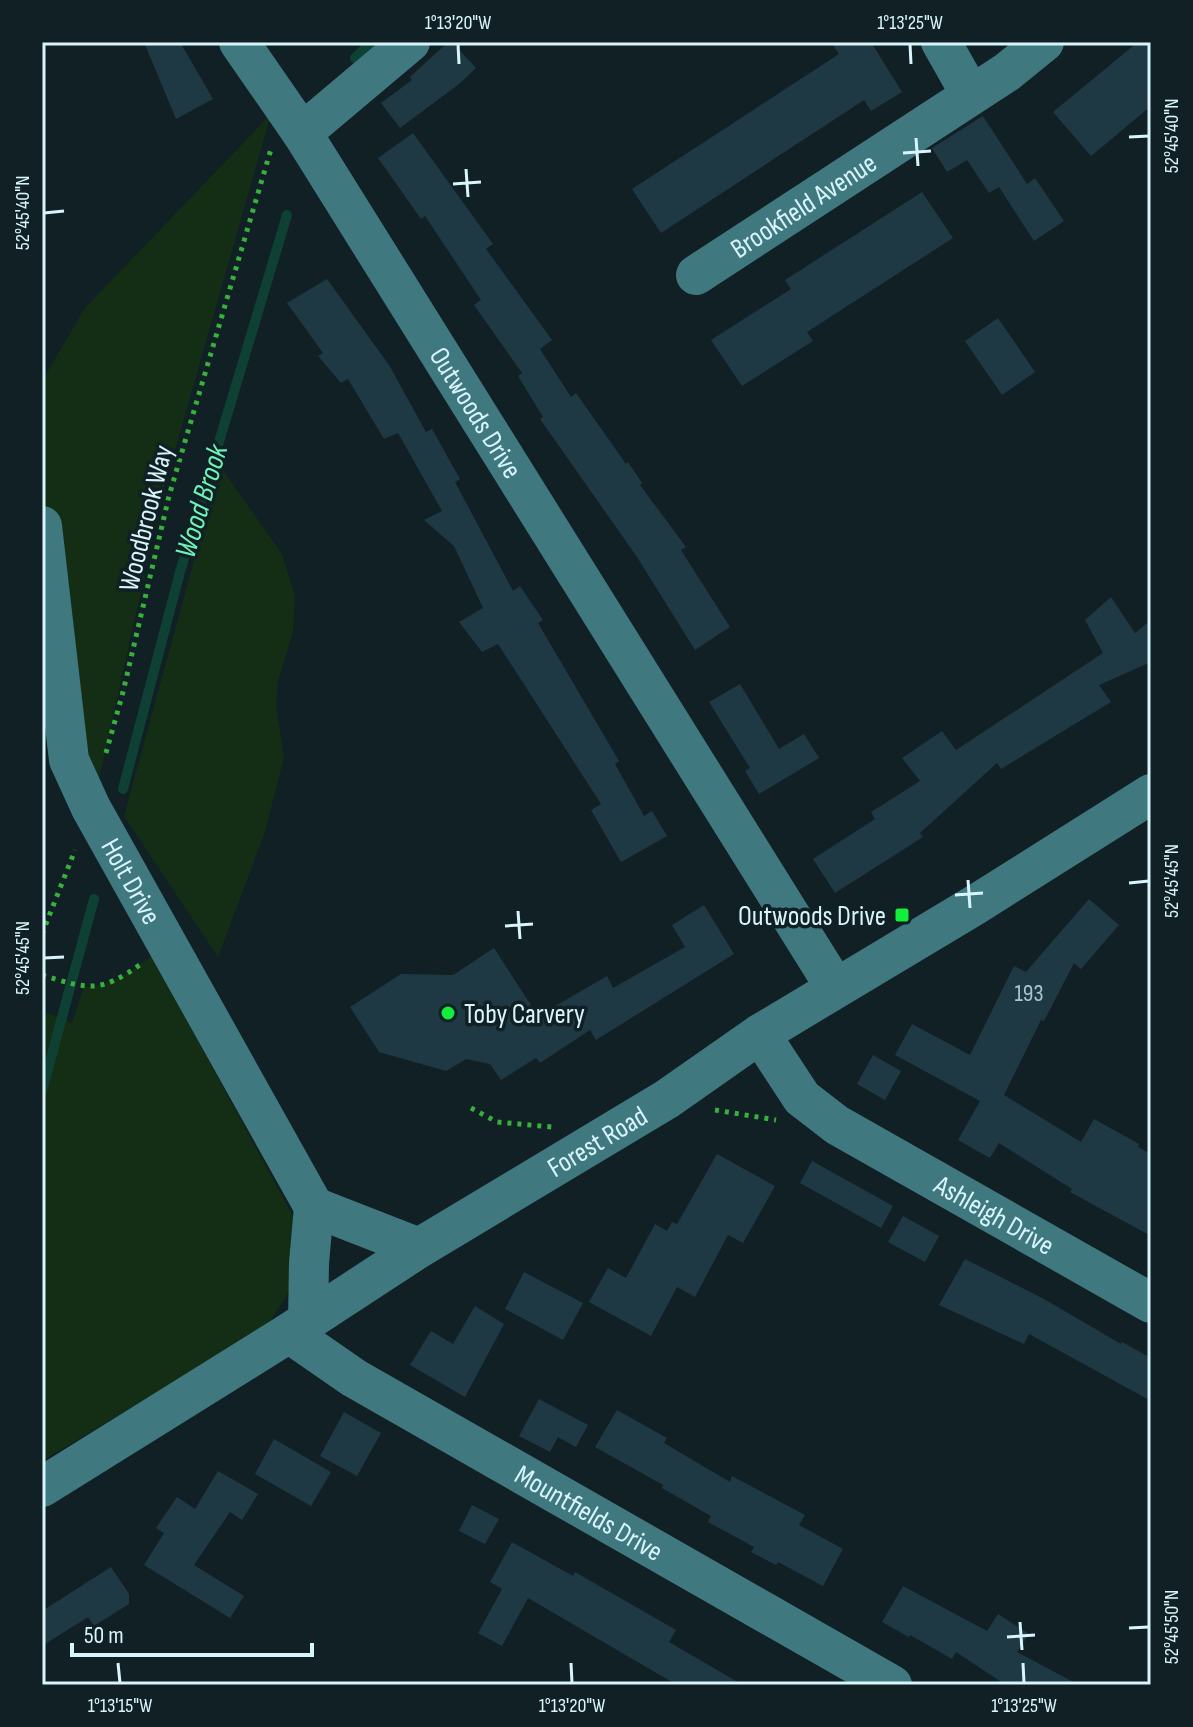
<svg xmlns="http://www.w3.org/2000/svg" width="1193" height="1727" font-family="'Sofia Sans Condensed',sans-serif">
<rect width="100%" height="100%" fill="#112025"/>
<!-- green -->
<g fill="#142e16">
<path d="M271,114l-108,378 -65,292 -16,-21 -33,-246 -7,-15v-121l43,-73z"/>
<path d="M220,466l62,88 13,42 -2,36 -15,49 -2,25 8,51 -19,75 -47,125 -94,-141z"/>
<path d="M152,956l143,264 2,46 -11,31 -20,30 -224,134v-442l6,-6 24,10 12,-36c28,-2 46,-15 68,-31z"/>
</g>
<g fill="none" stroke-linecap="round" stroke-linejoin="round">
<!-- stream -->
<g stroke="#0e4033" stroke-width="10">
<path d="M355,58l17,-16"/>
<path d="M123,789l57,-217 107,-357"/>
<path d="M42,1091l52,-192"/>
</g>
</g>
<!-- building -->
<g fill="#1e3944">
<path d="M144,42h36l33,57 -37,20z"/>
<path d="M448,42h4l24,26 -17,16 -59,44 -19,-25 31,-23 -2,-3z"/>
<path d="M831,42h40l31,50 -31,19 -7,-11 -203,133 -29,-44 207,-135z"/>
<path d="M1138,42h13v64l-60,50 -38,-44z"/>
<path d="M983,116l44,68 8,-6 29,43 -30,20 -35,-54 -10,6 -22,-33 -20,12 -15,-24z"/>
<path d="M413,133l80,111 -7,5 66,91 -12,9 31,48 5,-4 50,71 2,-2 14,21 -2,2 46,62 -5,3 49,77 -35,23 -58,-93 -97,-138 3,-2 -25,-41 4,-3 -48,-68 7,-5 -56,-84 -4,3 -43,-61z"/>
<path d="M922,192l31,46 -146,94 6,9 -71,45 -31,-46 80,-51 -6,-9z"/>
<path d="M327,279l62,86 37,67 6,-3 28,50 -5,3 58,109 7,-5 23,34 -5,3 81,138 -4,3 29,52 8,-5 15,25 -46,26 -30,-52 10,-6 -103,-160 -16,8 -23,-30 24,-14 -29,-62 -30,-26 18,-9 -44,-78 -14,6 -36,-60 -7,4 -23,-27 5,-3 -36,-50z"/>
<path d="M998,318l37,54 -33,23 -37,-54z"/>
<path d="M1111,597l24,36 16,-13v42l-52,23 12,17 -110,67 -4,-6 -77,70 3,4 -88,56 -22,-34 62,-40 -4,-7 49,-31 -18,-23 40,-27 14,19 147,-97 -18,-33z"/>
<path d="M740,684l39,65 25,-15 15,24 -60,36 -14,-23 5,-3 -41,-66z"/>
<path d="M1089,899l30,26 -38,44 -7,-6 -30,58 -3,-1 -37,75 77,47 13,-23 45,25 -1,3 13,7v82l-81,-44 2,-3 -73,-46 -9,15 -32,-18 22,-39 -85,-46 17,-31 58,31 44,-89 12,6z"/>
<path d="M704,905l30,49 -138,86 -6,-10 -50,33 -4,-5 -35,22 -11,-16 -24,-5 -20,12 -67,-19 -29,-45 51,-33 52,1 41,-27 44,68 69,-40 6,12 72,-41 -13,-22z"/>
<path d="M873,1055l28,16 -16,29 -28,-16z"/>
<path d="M717,1154l58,32 -32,57 -15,-8 -33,62 -18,-10 -26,49 -62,-34 19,-34 18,10 29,-54 12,7 5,-9 5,2z"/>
<path d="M812,1161l81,45 -12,22 -81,-45z"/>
<path d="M903,1216l36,20 -14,26 -37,-20z"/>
<path d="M965,1259l79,40 77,45 1,-2 29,16v43l-122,-67 -5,10 -85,-39z"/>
<path d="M524,1272l59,31 -20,37 -58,-31z"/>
<path d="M475,1306l29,18 -39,73 -55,-32 21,-34 22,13z"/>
<path d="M539,1399l49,26 -12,22 -18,-10 -8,15 -31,-16z"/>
<path d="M617,1410l50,28 -3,5 66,39 2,-6 73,39 -6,10 44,24 -20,37 -45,-24 -2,3 -25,-13 3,-5 -46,-25 3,-6 -49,-28 1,-3 -68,-38z"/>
<path d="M344,1412l37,21 -24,43 -37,-20z"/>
<path d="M274,1439l57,33 -20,34 -56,-32z"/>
<path d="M218,1471l40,23 -16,26 -12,-8 -36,53 50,31 -14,22 -86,-53 20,-32 -8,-5 21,-31 18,12z"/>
<path d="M472,1505l27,14 -14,25 -26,-13z"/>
<path d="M512,1542l61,34 2,-4 101,58 -7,12 74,43h-66l-149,-87 -26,48 -24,-13 24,-44 -12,-7z"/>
<path d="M111,1567l18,27v10l-35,22 -6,-9 -46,29v-35z"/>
<path d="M903,1586l84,45 11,-17 31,20 -12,18 62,33h-73l-50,-33 -4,7 -42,-24 -1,2 -27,-15z"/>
</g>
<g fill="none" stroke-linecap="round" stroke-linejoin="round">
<!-- path -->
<g stroke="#39af3c" stroke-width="5" stroke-dasharray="4 6" stroke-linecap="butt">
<path d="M106,753l17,-61 46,-196 102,-347"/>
<path d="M42,934l33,-84"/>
<path d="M42,975c46,14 57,19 99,-11"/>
<path d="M471,1108l26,14 55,5"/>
<path d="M715,1110l61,10"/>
</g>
<!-- minor -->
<g stroke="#407880" stroke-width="40">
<path id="s1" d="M239,42l63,91 533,854"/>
<path d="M941,42l30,53"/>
<path d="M302,133l108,-91"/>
<path id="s2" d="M696,275l311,-203 37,-30"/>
<path id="s3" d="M42,526l27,234 22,48 223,399"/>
<path id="s4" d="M760,1034l42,64 35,27 314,178"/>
<path d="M308,1321l1,-58 5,-56 105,41"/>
<path id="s5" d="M289,1333l65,45 538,307"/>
<path id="s6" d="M42,1487l247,-154 130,-85 248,-149 93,-65 215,-129 176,-111"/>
</g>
</g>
<!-- ticks -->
<path fill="none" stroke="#d8f5fc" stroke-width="3" d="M458,44l1,20M910,44l1,20M1129,137l20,-1M916,138l2,28M903,153l28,-2M466,169l2,28M453,184l28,-2M44,213l20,-2M968,880l2,28M1129,883l20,-2M955,895l28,-2M518,911l2,28M505,926l28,-2M44,958l20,-1M1020,1622l2,28M1129,1628l20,-1M1007,1637l28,-2M118,1663l2,20M571,1663l1,20M1023,1663l1,20"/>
<!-- markers -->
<g fill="#13ed3c" stroke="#112025" stroke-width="3">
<rect x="894" y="907" width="16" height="16" rx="4"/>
<circle cx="448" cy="1013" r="8"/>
</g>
<g text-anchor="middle" stroke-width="7" stroke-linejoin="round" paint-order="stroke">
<!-- number labels -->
<g font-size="24" fill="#aac6ce">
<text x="1029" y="1001">193</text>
</g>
<!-- street labels -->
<g font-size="28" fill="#d8f5fc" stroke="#112025">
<text dy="10" stroke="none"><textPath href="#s2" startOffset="128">Brookfield Avenue</textPath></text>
<text dy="10" stroke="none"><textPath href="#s1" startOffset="440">Outwoods Drive</textPath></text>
<text transform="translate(145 518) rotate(-76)" y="10">Woodbrook Way</text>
<text dy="10" stroke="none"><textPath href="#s3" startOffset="372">Holt Drive</textPath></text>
<text dy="10" stroke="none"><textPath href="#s6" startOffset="654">Forest Road</textPath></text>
<text dy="10" stroke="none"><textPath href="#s4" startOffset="302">Ashleigh Drive</textPath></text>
<text dy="10" stroke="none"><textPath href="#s5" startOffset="350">Mountfields Drive</textPath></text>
</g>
<!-- poi labels -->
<g font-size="28" fill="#d8f5fc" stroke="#112025" text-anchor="end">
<text x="886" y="925">Outwoods Drive</text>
<text x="464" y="1023" text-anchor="start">Toby Carvery</text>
</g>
<!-- water labels -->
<g font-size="30" font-style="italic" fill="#6ef4b8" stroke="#112025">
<text transform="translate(201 501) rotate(-73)" y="10">Wood Brook</text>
</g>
</g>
<!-- border -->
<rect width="1193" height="1727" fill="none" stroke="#112025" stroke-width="88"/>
<!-- scale -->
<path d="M72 1643v12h240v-12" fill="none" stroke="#d8f5fc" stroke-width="4"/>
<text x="84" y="1643" font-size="24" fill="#d8f5fc" stroke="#112025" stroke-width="6" paint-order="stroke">50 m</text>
<rect x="44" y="44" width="1105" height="1639" fill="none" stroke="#d8f5fc" stroke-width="3"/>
<g font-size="20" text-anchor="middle" fill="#d8f5fc">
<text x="458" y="29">1°13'20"W</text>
<text x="910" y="29">1°13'25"W</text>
<text transform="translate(1171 136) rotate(-90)" y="7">52°45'40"N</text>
<text transform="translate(22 213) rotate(-90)" y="7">52°45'40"N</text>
<text transform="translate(1171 881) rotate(-90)" y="7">52°45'45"N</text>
<text transform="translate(22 958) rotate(-90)" y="7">52°45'45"N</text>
<text transform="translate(1171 1627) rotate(-90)" y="7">52°45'50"N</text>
<text x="120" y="1712">1°13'15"W</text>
<text x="572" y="1712">1°13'20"W</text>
<text x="1024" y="1712">1°13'25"W</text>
</g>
</svg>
